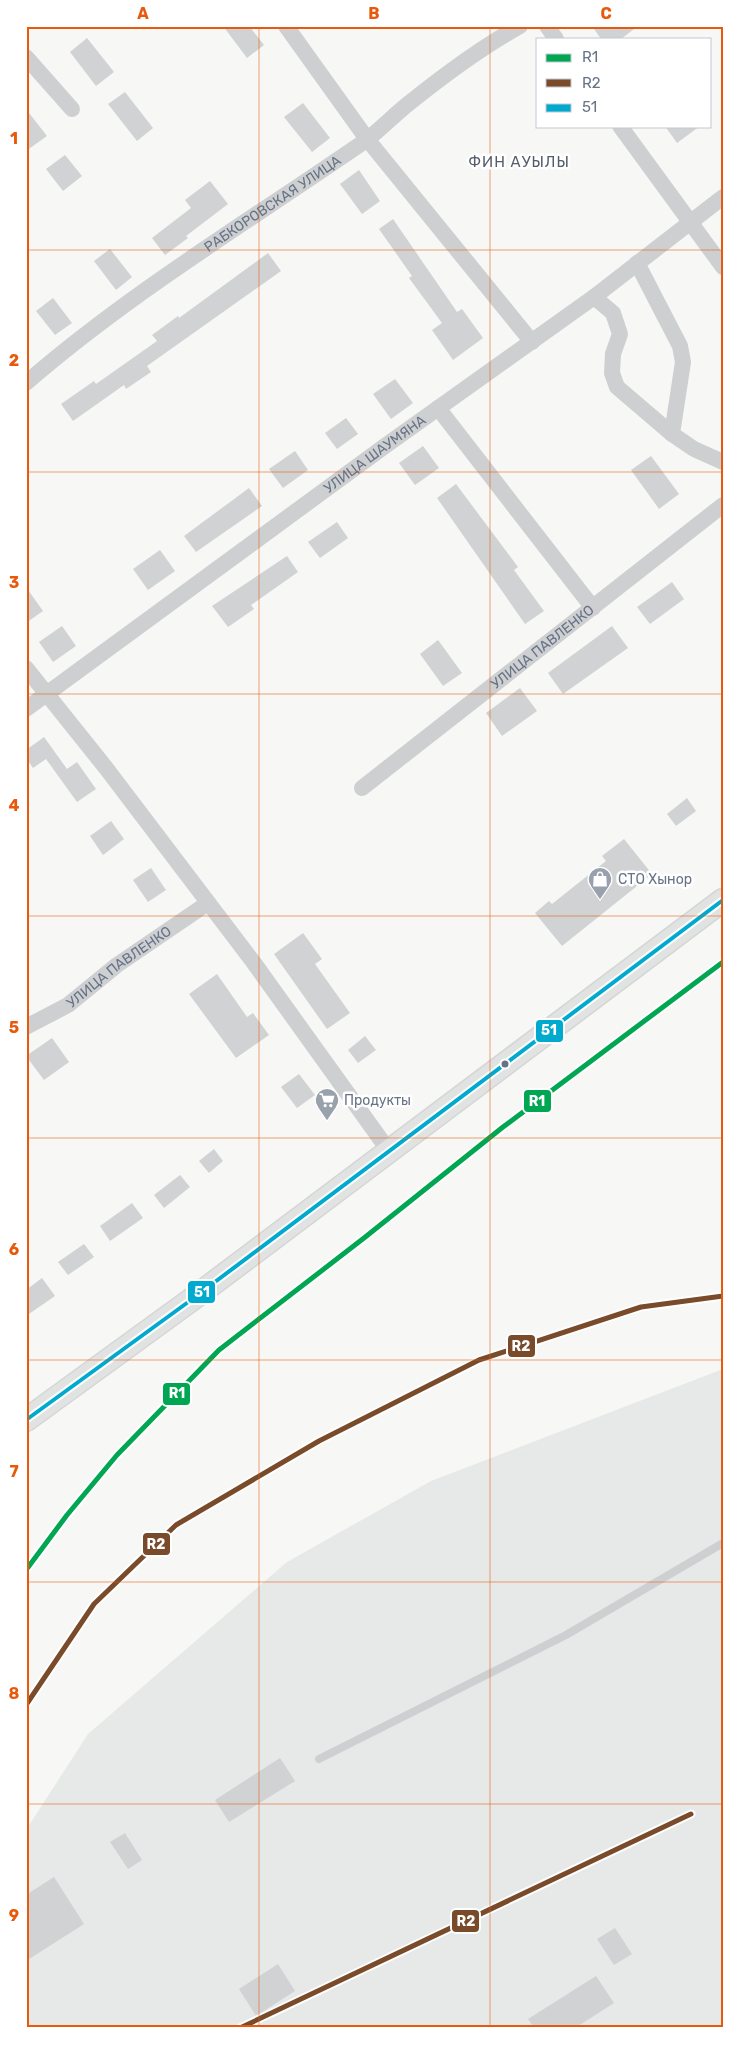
<svg xmlns="http://www.w3.org/2000/svg" width="749" height="2054" font-family="Rubik,sans-serif">
<rect width="100%" height="100%" fill="#f7f7f6"/>
<!-- built -->
<path fill="#e7e8e8" d="M723,1369v659h-697v-198l62,-96 199,-172 144,-81z"/>
<!-- building -->
<g fill="#d1d2d3">
<path d="M223,26h26l15,19 -17,13z"/>
<path d="M592,26h46l-17,13h-20z"/>
<path d="M87,38l27,34 -18,14 -26,-34z"/>
<path d="M125,92l28,36 -16,13 -29,-37z"/>
<path d="M303,103l27,35 -18,14 -28,-35z"/>
<path d="M26,109l21,27 -21,15z"/>
<path d="M665,126h35l-23,17z"/>
<path d="M65,155l17,21 -19,15 -17,-22z"/>
<path d="M359,170l21,31 -18,13 -22,-30z"/>
<path d="M210,181l18,23 -42,32 2,2 -23,17 -13,-17 39,-30 -6,-8z"/>
<path d="M393,219l64,93 5,-3 21,29 -30,22 -21,-30 10,-7 -33,-45 3,-2 -33,-47z"/>
<path d="M110,249l22,28 -16,13 -22,-29z"/>
<path d="M268,253l13,18 -134,95 4,6 -25,17 -2,-4 -51,36 -12,-17 33,-23 2,3 61,-43 -5,-6 26,-19 1,2z"/>
<path d="M53,298l19,25 -17,12 -19,-24z"/>
<path d="M395,379l18,24 -22,16 -18,-25z"/>
<path d="M346,418l12,16 -21,15 -12,-16z"/>
<path d="M423,446l16,22 -24,17 -16,-22z"/>
<path d="M295,451l13,19 -25,18 -14,-19z"/>
<path d="M651,456l28,38 -20,15 -28,-39z"/>
<path d="M456,484l62,83 -4,3 30,41 -19,13 -88,-126z"/>
<path d="M249,488l13,18 -66,46 -12,-16z"/>
<path d="M337,522l11,16 -28,20 -12,-16z"/>
<path d="M160,550l15,21 -27,19 -15,-21z"/>
<path d="M287,556l11,16 -47,33 3,4 -26,18 -16,-21z"/>
<path d="M672,582l12,17 -34,25 -13,-17z"/>
<path d="M26,587l17,24 -17,12z"/>
<path d="M62,626l14,20 -23,16 -14,-20z"/>
<path d="M612,626l16,22 -65,46 -15,-21z"/>
<path d="M438,640l24,33 -19,13 -23,-32z"/>
<path d="M520,688l17,23 -35,25 -16,-23z"/>
<path d="M44,737l23,32 10,-7 19,27 -19,13 -31,-43 -13,9 -7,-10v-8z"/>
<path d="M687,798l9,13 -20,15 -9,-12z"/>
<path d="M111,821l13,18 -21,16 -13,-19z"/>
<path d="M624,839l28,35 -90,72 -27,-33 14,-12 3,3 54,-43 -4,-5z"/>
<path d="M151,868l15,22 -18,12 -15,-22z"/>
<path d="M303,933l19,26 -7,5 35,49 -23,16 -53,-75z"/>
<path d="M217,974l30,43 6,-4 16,22 -33,23 -47,-64z"/>
<path d="M365,1036l11,14 -18,13 -10,-13z"/>
<path d="M52,1038l17,24 -25,18 -18,-24z"/>
<path d="M299,1074l16,21 -18,13 -16,-21z"/>
<path d="M214,1149l9,12 -14,12 -10,-12z"/>
<path d="M180,1175l10,12 -26,21 -10,-13z"/>
<path d="M132,1203l11,15 -33,23 -10,-15z"/>
<path d="M84,1244l10,13 -26,18 -10,-13z"/>
<path d="M42,1278l13,18 -29,20v-26z"/>
<path d="M280,1758l15,23 -66,41 -14,-22z"/>
<path d="M125,1833l17,27 -14,9 -18,-27z"/>
<path d="M54,1877l30,47 -58,37v-66z"/>
<path d="M615,1928l17,26 -18,11 -17,-26z"/>
<path d="M278,1964l17,27 -39,25 -17,-27z"/>
<path d="M596,1976l18,27 -39,25h-41l-6,-9z"/>
</g>
<g fill="none" stroke-linecap="round" stroke-linejoin="round">
<!-- secondary casing -->
<g stroke="#d4d5d5" stroke-width="25">
<path id="secondary" d="M26,1420l165,-120 532,-400"/>
</g>
<!-- lane -->
<path stroke="#cecfd1" stroke-width="8" d="M319,1759l247,-124 157,-92"/>
<!-- street -->
<g stroke="#cecfd1" stroke-width="16">
<path d="M286,26l81,113 165,203"/>
<path d="M547,26l9,13"/>
<path d="M26,57l46,52"/>
<path d="M620,126l103,141"/>
<path d="M637,263l43,83 3,16 -11,72"/>
<path d="M594,297l19,16 7,21 -7,20 -1,19 5,14 55,47 22,15 29,13"/>
<path id="s1" d="M26,383c105,-91 225,-163 339,-242 15,-11 28,-25 43,-37 36,-29 72,-56 112,-78"/>
<path d="M438,408l155,200"/>
<path d="M26,668l80,100 148,195 135,188"/>
<path id="s2" d="M26,709l359,-263 209,-149 129,-100"/>
<path id="s3" d="M362,788l361,-283"/>
<path id="s4" d="M26,1027l42,-22 49,-40 91,-62"/>
</g>
<!-- secondary -->
<use href="#secondary" stroke="#e1e2e2" stroke-width="22"/>
<!-- bus-1 casing -->
<g stroke="#fff" stroke-width="8">
<path id="bus-1" d="M26,1420l165,-120 532,-400"/>
</g>
<!-- bus-1 -->
<use href="#bus-1" stroke="#00a9ce" stroke-width="4"/>
<!-- rail-1 casing -->
<g stroke="#fff" stroke-width="9">
<path id="rail-1" d="M26,1570l41,-55 50,-60 102,-105 145,-112 139,-111 220,-165"/>
</g>
<!-- rail-2 casing -->
<g stroke="#fff" stroke-width="9">
<g id="rail-2">
<path d="M26,1705l68,-101 82,-79 143,-84 160,-81 162,-53 82,-11"/>
<path d="M240,2028l451,-214"/>
</g>
</g>
<!-- rail-1 -->
<use href="#rail-1" stroke="#00a651" stroke-width="5"/>
<!-- rail-2 -->
<use href="#rail-2" stroke="#7a4b2a" stroke-width="5"/>
</g>
<!-- grid -->
<path fill="none" stroke="#e8590c" stroke-width="1" stroke-opacity="0.55" d="M259,26v2002M490,26v2002M26,250h697M26,472h697M26,694h697M26,916h697M26,1138h697M26,1360h697M26,1582h697M26,1804h697"/>
<!-- icons -->
<defs>
<g id="shop-pin" transform="scale(1.25)"><path d="M0 17L-7.5 6A9.5 9.5 0 1 1 7.5 6Z" fill="#99a1ad" stroke="#fff"/><path d="M-5-2.5h2.3a2.7 3.5 0 0 1 5.4 0H5L5.5 6h-11ZM-1.5-2.5h3a1.5 2.3 0 0 0-3 0Z" fill="#fff"/></g>
<g id="supermarket-pin" transform="scale(1.25)"><path d="M0 17L-7.5 6A9.5 9.5 0 1 1 7.5 6Z" fill="#99a1ad" stroke="#fff"/><path d="M-6-5.5h2.5l.6 2H6L4.5 2H-2.5L-4.4-4H-6ZM-1.5 3.2a1.3 1.3 0 1 0 .1 0ZM3 3.2a1.3 1.3 0 1 0 .1 0Z" fill="#fff"/></g>
</defs>
<g fill-rule="evenodd">
<use href="#shop-pin" x="600" y="879"/>
<use href="#supermarket-pin" x="327" y="1100"/>
</g>
<!-- markers -->
<circle fill="#677386" stroke="#fff" stroke-width="2" cx="505" cy="1064" r="4.5"/>
<g text-anchor="middle" stroke-width="5" stroke-linejoin="round" paint-order="stroke">
<!-- street labels -->
<g font-size="14" fill="#677386" stroke="#fff">
<text dy="5" stroke="none"><textPath href="#s1" startOffset="305">РАБКОРОВСКАЯ УЛИЦА</textPath></text>
<text dy="5" stroke="none"><textPath href="#s2" startOffset="432">УЛИЦА ШАУМЯНА</textPath></text>
<text dy="5" stroke="none"><textPath href="#s3" startOffset="229">УЛИЦА ПАВЛЕНКО</textPath></text>
<text dy="5" stroke="none"><textPath href="#s4" startOffset="111">УЛИЦА ПАВЛЕНКО</textPath></text>
</g>
<!-- poi labels -->
<g font-size="14" fill="#677386" stroke="#fff" text-anchor="start">
<text x="618" y="884">СТО Хынор</text>
<text x="344" y="1105">Продукты</text>
</g>
<!-- neighbourhood labels -->
<g font-size="15" letter-spacing="1" fill="#555d6b" stroke="#fff">
<text x="519" y="167">ФИН АУЫЛЫ</text>
</g>
</g>
<g stroke="#fff" stroke-width="2">
<rect x="535" y="1019" width="29" height="24" rx="5" fill="#00a9ce"/>
<rect x="523" y="1089" width="29" height="24" rx="5" fill="#00a651"/>
<rect x="187" y="1280" width="29" height="24" rx="5" fill="#00a9ce"/>
<rect x="507" y="1334" width="29" height="24" rx="5" fill="#7a4b2a"/>
<rect x="162" y="1382" width="29" height="24" rx="5" fill="#00a651"/>
<rect x="142" y="1532" width="29" height="24" rx="5" fill="#7a4b2a"/>
<rect x="451" y="1909" width="29" height="24" rx="5" fill="#7a4b2a"/>
</g>
<g font-size="14" text-anchor="middle" font-weight="bold" fill="#fff">
<text x="549" y="1035">51</text>
<text x="537" y="1106">R1</text>
<text x="202" y="1297">51</text>
<text x="521" y="1351">R2</text>
<text x="177" y="1398">R1</text>
<text x="156" y="1549">R2</text>
<text x="466" y="1926">R2</text>
</g>
<!-- border -->
<rect width="749" height="2054" fill="none" stroke="#ffffff" stroke-width="55"/>
<!-- legend -->
<rect x="536" y="38" width="175" height="90" fill="#ffffff" stroke="#c2c7cf"/>
<rect x="546" y="54" width="25" height="8" fill="#00a651" stroke="#c2c7cf"/>
<text x="582" y="62" font-size="15" fill="#677386">R1</text>
<rect x="546" y="79" width="25" height="8" fill="#7a4b2a" stroke="#c2c7cf"/>
<text x="582" y="88" font-size="15" fill="#677386">R2</text>
<rect x="546" y="104" width="25" height="8" fill="#00a9ce" stroke="#c2c7cf"/>
<text x="582" y="112" font-size="15" fill="#677386">51</text>
<rect x="28" y="28" width="694" height="1998" fill="none" stroke="#e8590c" stroke-width="2"/>
<g font-size="16" text-anchor="middle" font-weight="bold" fill="#e8590c">
<text x="143" y="19">A</text>
<text x="374" y="19">B</text>
<text x="606" y="19">C</text>
<text x="14" y="144">1</text>
<text x="14" y="366">2</text>
<text x="14" y="588">3</text>
<text x="14" y="811">4</text>
<text x="14" y="1033">5</text>
<text x="14" y="1255">6</text>
<text x="14" y="1477">7</text>
<text x="14" y="1699">8</text>
<text x="14" y="1921">9</text>
</g>
</svg>
